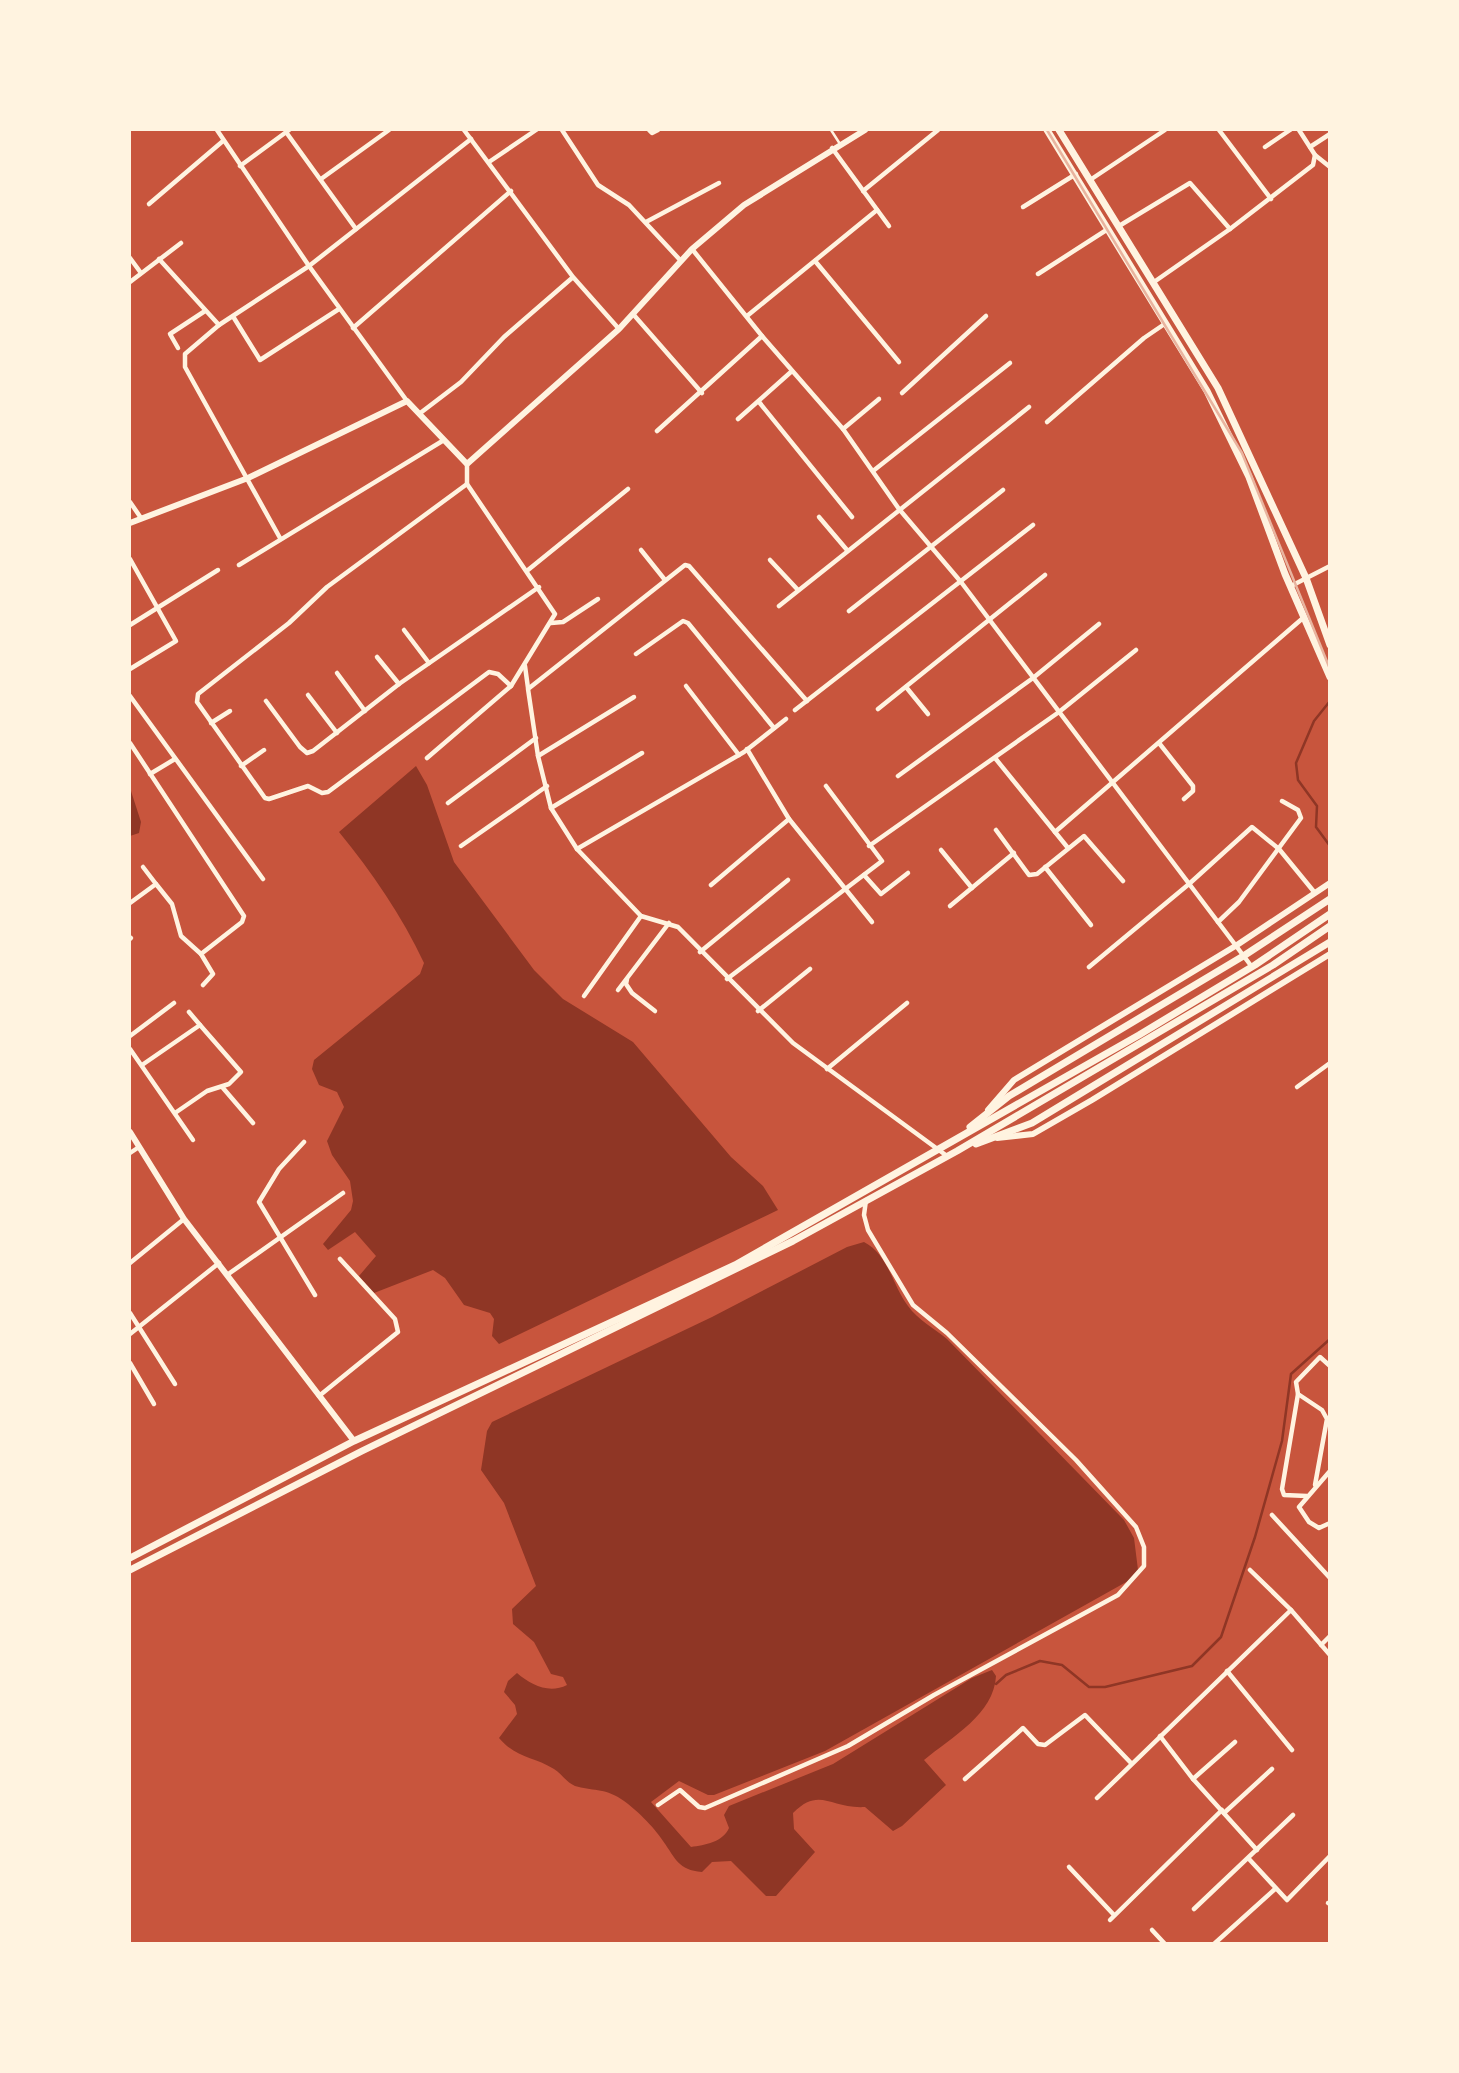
<svg xmlns="http://www.w3.org/2000/svg" width="1459" height="2073" font-family="'Titillium Web',sans-serif">
<rect width="100%" height="100%" fill="#c8553d"/>
<!-- water -->
<g fill="#8f3625">
<path d="M416,766l11,19 27,77 80,108 29,29 70,43 98,115 32,29 15,24 -279,134 -7,-8 2,-17 -4,-6 -26,-8 -19,-27 -12,-8 -59,23 -15,-17 17,-20 -21,-24 -27,18 -5,-6 28,-34 2,-9 -3,-20 -18,-26 -5,-14 17,-34 -7,-15 -18,-7 -7,-16 2,-9 106,-86 4,-11c-22,-47 -52,-91 -85,-131z"/>
<path d="M130,788l11,34 -2,11 -9,3z"/>
<path d="M864,1242c25,13 28,43 44,64 10,14 26,22 39,33l177,181 10,18 4,32 -10,11 -303,170 -111,44h-6l-29,-14 -28,21 40,45c14,-2 32,-5 38,-19l-5,-13 5,-9 104,-42 139,-86 20,-8 4,6c-2,38 -44,61 -72,84l22,25 -44,41 -9,5 -28,-24c-35,2 -45,-21 -72,6l1,16 21,23 -39,44h-10l-35,-35 -19,1 -10,10c-24,-2 -26,-13 -39,-31 -9,-14 -28,-33 -42,-42 -16,-11 -30,-8 -46,-13 -9,-4 -13,-12 -21,-17 -21,-13 -37,-10 -55,-31l18,-24 -2,-9 -11,-13 4,-11 9,-8c14,12 32,21 50,12l-4,-8 -12,-3 -17,-32 -21,-18 -1,-15 24,-23 -32,-83 -23,-33 6,-39 5,-9 220,-105 135,-70z"/>
</g>
<g fill="none" stroke-linecap="round" stroke-linejoin="round">
<!-- stream -->
<g stroke="#8f3625" stroke-width="2.5">
<path d="M1330,701l-16,20 -18,42 2,17 19,26 -1,21 14,19"/>
<path d="M996,1684l10,-9 34,-14 22,4 27,22h16l87,-21 29,-29 34,-100 27,-96 9,-67 39,-35"/>
</g>
<!-- service -->
<path stroke="#fff3e0" stroke-width="2.5" d="M831,130l9,14"/>
<!-- minor -->
<g stroke="#fff3e0" stroke-width="4.5">
<path d="M217,130l92,136 98,135"/>
<path d="M464,130l109,147 46,52"/>
<path d="M562,130l36,55 31,20 52,56"/>
<path d="M649,130l3,3 6,-3"/>
<path d="M1219,130l52,69"/>
<path d="M1299,130l16,25 15,12"/>
<path d="M286,132l70,97"/>
<path d="M1265,147l25,-17"/>
<path d="M1310,147l20,-13"/>
<path d="M832,148l57,78"/>
<path d="M489,162l47,-32"/>
<path d="M240,166l49,-36"/>
<path d="M321,179l68,-49"/>
<path d="M1090,180l75,-50"/>
<path d="M863,191l75,-61"/>
<path d="M149,204l74,-63"/>
<path d="M1023,207l53,-33"/>
<path d="M646,222l73,-39"/>
<path d="M1119,226l71,-43 40,46"/>
<path d="M692,249l70,87 81,93 56,80 62,73 291,385"/>
<path d="M130,258l11,15"/>
<path d="M159,259l60,66"/>
<path d="M815,261l84,101"/>
<path d="M1038,274l70,-45"/>
<path d="M130,282l51,-39"/>
<path d="M1154,282l76,-53 83,-64 2,-10"/>
<path d="M633,314l69,79"/>
<path d="M747,316l130,-106"/>
<path d="M234,318l26,42 79,-51"/>
<path d="M353,328l158,-137"/>
<path d="M178,348l-8,-14 35,-23"/>
<path d="M902,393l84,-77"/>
<path d="M759,402l93,115"/>
<path d="M419,414l42,-32 43,-45 68,-59"/>
<path d="M738,419l54,-48"/>
<path d="M1047,422l97,-84 22,-15"/>
<path d="M843,429l36,-30"/>
<path d="M657,431l105,-95"/>
<path d="M873,471l137,-108"/>
<path d="M467,484l-140,103 -38,36 -91,71 -1,8 68,96 4,1 39,-13 14,7 6,-1 161,-120 9,2 13,12"/>
<path d="M130,502l11,16"/>
<path d="M819,517l28,33"/>
<path d="M280,538l-95,-171v-13l34,-29 90,-59 162,-127"/>
<path d="M641,550l24,30"/>
<path d="M130,559l46,82 -46,28"/>
<path d="M770,560l28,30"/>
<path d="M239,565l205,-125"/>
<path d="M528,570l100,-81"/>
<path d="M1291,586l39,-20"/>
<path d="M779,606l250,-199"/>
<path d="M849,611l154,-121"/>
<path d="M551,623l12,-1 35,-23"/>
<path d="M130,625l88,-55"/>
<path d="M404,630l25,33"/>
<path d="M636,654l47,-33 5,2 86,105"/>
<path d="M377,657l22,27"/>
<path d="M525,666l3,22"/>
<path d="M337,673l28,38"/>
<path d="M686,686l53,69"/>
<path d="M906,687l22,27"/>
<path d="M308,695l29,38"/>
<path d="M130,696l133,183"/>
<path d="M266,701l34,46 7,6 6,-2 86,-67 140,-97"/>
<path d="M807,701l-118,-135 -4,-1 -157,124 10,67 13,52 26,41 64,67 37,11 115,116 154,113"/>
<path d="M878,709l167,-134"/>
<path d="M795,710l238,-185"/>
<path d="M211,723l19,-12"/>
<path d="M130,743l114,173 -2,6 -41,32 12,20 -10,11"/>
<path d="M1159,743l34,43v5l-9,8"/>
<path d="M538,756l96,-59"/>
<path d="M427,758l84,-72 44,-72 -88,-130v-20"/>
<path d="M995,758l73,90"/>
<path d="M241,766l23,-16"/>
<path d="M150,774l25,-15"/>
<path d="M898,776l135,-98 66,-54"/>
<path d="M448,803l88,-65"/>
<path d="M551,808l91,-55"/>
<path d="M789,819l83,103"/>
<path d="M996,830l33,45 8,-1 47,-38 39,45"/>
<path d="M1055,832l248,-214"/>
<path d="M461,846l86,-60"/>
<path d="M869,846l190,-134 77,-62"/>
<path d="M577,849l167,-97 42,-33"/>
<path d="M941,850l31,38"/>
<path d="M143,867l13,17"/>
<path d="M1045,867l46,58"/>
<path d="M864,875l17,19 27,-21"/>
<path d="M711,885l78,-66 -42,-70"/>
<path d="M130,903l26,-19 16,20 9,32 20,18"/>
<path d="M950,906l64,-53"/>
<path d="M1218,922l21,-20 62,-84 -3,-8 -16,-9"/>
<path d="M130,939l1,-1"/>
<path d="M700,952l88,-72"/>
<path d="M1089,967l100,-83 63,-57 27,22 36,44"/>
<path d="M627,979l-1,5 6,9 23,18"/>
<path d="M727,979l155,-118 -56,-75"/>
<path d="M618,990l51,-67"/>
<path d="M584,996l57,-80"/>
<path d="M758,1011l52,-42"/>
<path d="M130,1036l44,-33"/>
<path d="M130,1049l63,91"/>
<path d="M142,1065l58,-40 -11,-13"/>
<path d="M827,1069l80,-66"/>
<path d="M1297,1087l33,-24"/>
<path d="M223,1088l30,35"/>
<path d="M175,1113l32,-22 22,-7 12,-12 -41,-47"/>
<path d="M304,1142l-25,27 -20,33 56,93"/>
<path d="M130,1153l9,-6"/>
<path d="M130,1263l54,-44"/>
<path d="M227,1275l116,-82"/>
<path d="M130,1313l45,71"/>
<path d="M130,1334l89,-71"/>
<path d="M130,1363l24,41"/>
<path d="M1298,1394l-16,95 2,6 23,1"/>
<path d="M319,1396l79,-64 -3,-13 -55,-60"/>
<path d="M1330,1471l-31,36 10,15 10,6 11,-5"/>
<path d="M1315,1485l12,-66 -5,-9 -24,-16 -2,-12 24,-25 10,9"/>
<path d="M1272,1515l58,63"/>
<path d="M1250,1570l41,40 39,45"/>
<path d="M1321,1645l9,-9"/>
<path d="M1227,1671l65,79"/>
<path d="M1160,1736l33,43 64,71"/>
<path d="M965,1779l58,-51 15,16 7,1 40,-30 46,48"/>
<path d="M1193,1779l42,-37"/>
<path d="M1097,1798l194,-188"/>
<path d="M658,1805l22,-15 19,17 6,1 143,-62 86,-51 184,-100 26,-29v-19l-8,-20 -60,-67 -129,-127 -34,-28 -45,-75 -4,-15 2,-15"/>
<path d="M1224,1813l48,-44"/>
<path d="M1249,1859l38,41 43,-44"/>
<path d="M1069,1867l45,48"/>
<path d="M1328,1903l2,1"/>
<path d="M1194,1909l99,-94"/>
<path d="M1110,1920l112,-110"/>
<path d="M1152,1930l13,14"/>
<path d="M1214,1944l61,-55"/>
</g>
<!-- tertiary -->
<g stroke="#fff3e0" stroke-width="6">
<path d="M130,523l118,-45 159,-77 60,63 152,-135 73,-80 52,-44 121,-75"/>
<path d="M988,1110l26,-30 223,-135 93,-62"/>
<path d="M130,1132l54,87 170,222"/>
<path d="M997,1138l36,-4 59,-34 238,-146"/>
</g>
<!-- primary -->
<g stroke="#fff3e0" stroke-width="7">
<path d="M1047,130l160,261 42,86 36,97 45,103"/>
<path d="M1059,130l159,258 88,190 24,67"/>
<path d="M970,1127l39,-31 236,-141 85,-56"/>
<path d="M976,1144l56,-21 298,-181"/>
<path d="M130,1558l224,-117 381,-176 404,-230 116,-70 75,-51"/>
<path d="M130,1570l232,-119 431,-210 164,-90 316,-186 57,-39"/>
</g>
<!-- rail -->
<path stroke="#e9b49f" stroke-width="2.5" d="M1047,130l195,323 88,216"/>
</g>
<!-- border -->
<rect width="1459" height="2073" fill="none" stroke="#fff3e0" stroke-width="262"/>
</svg>
